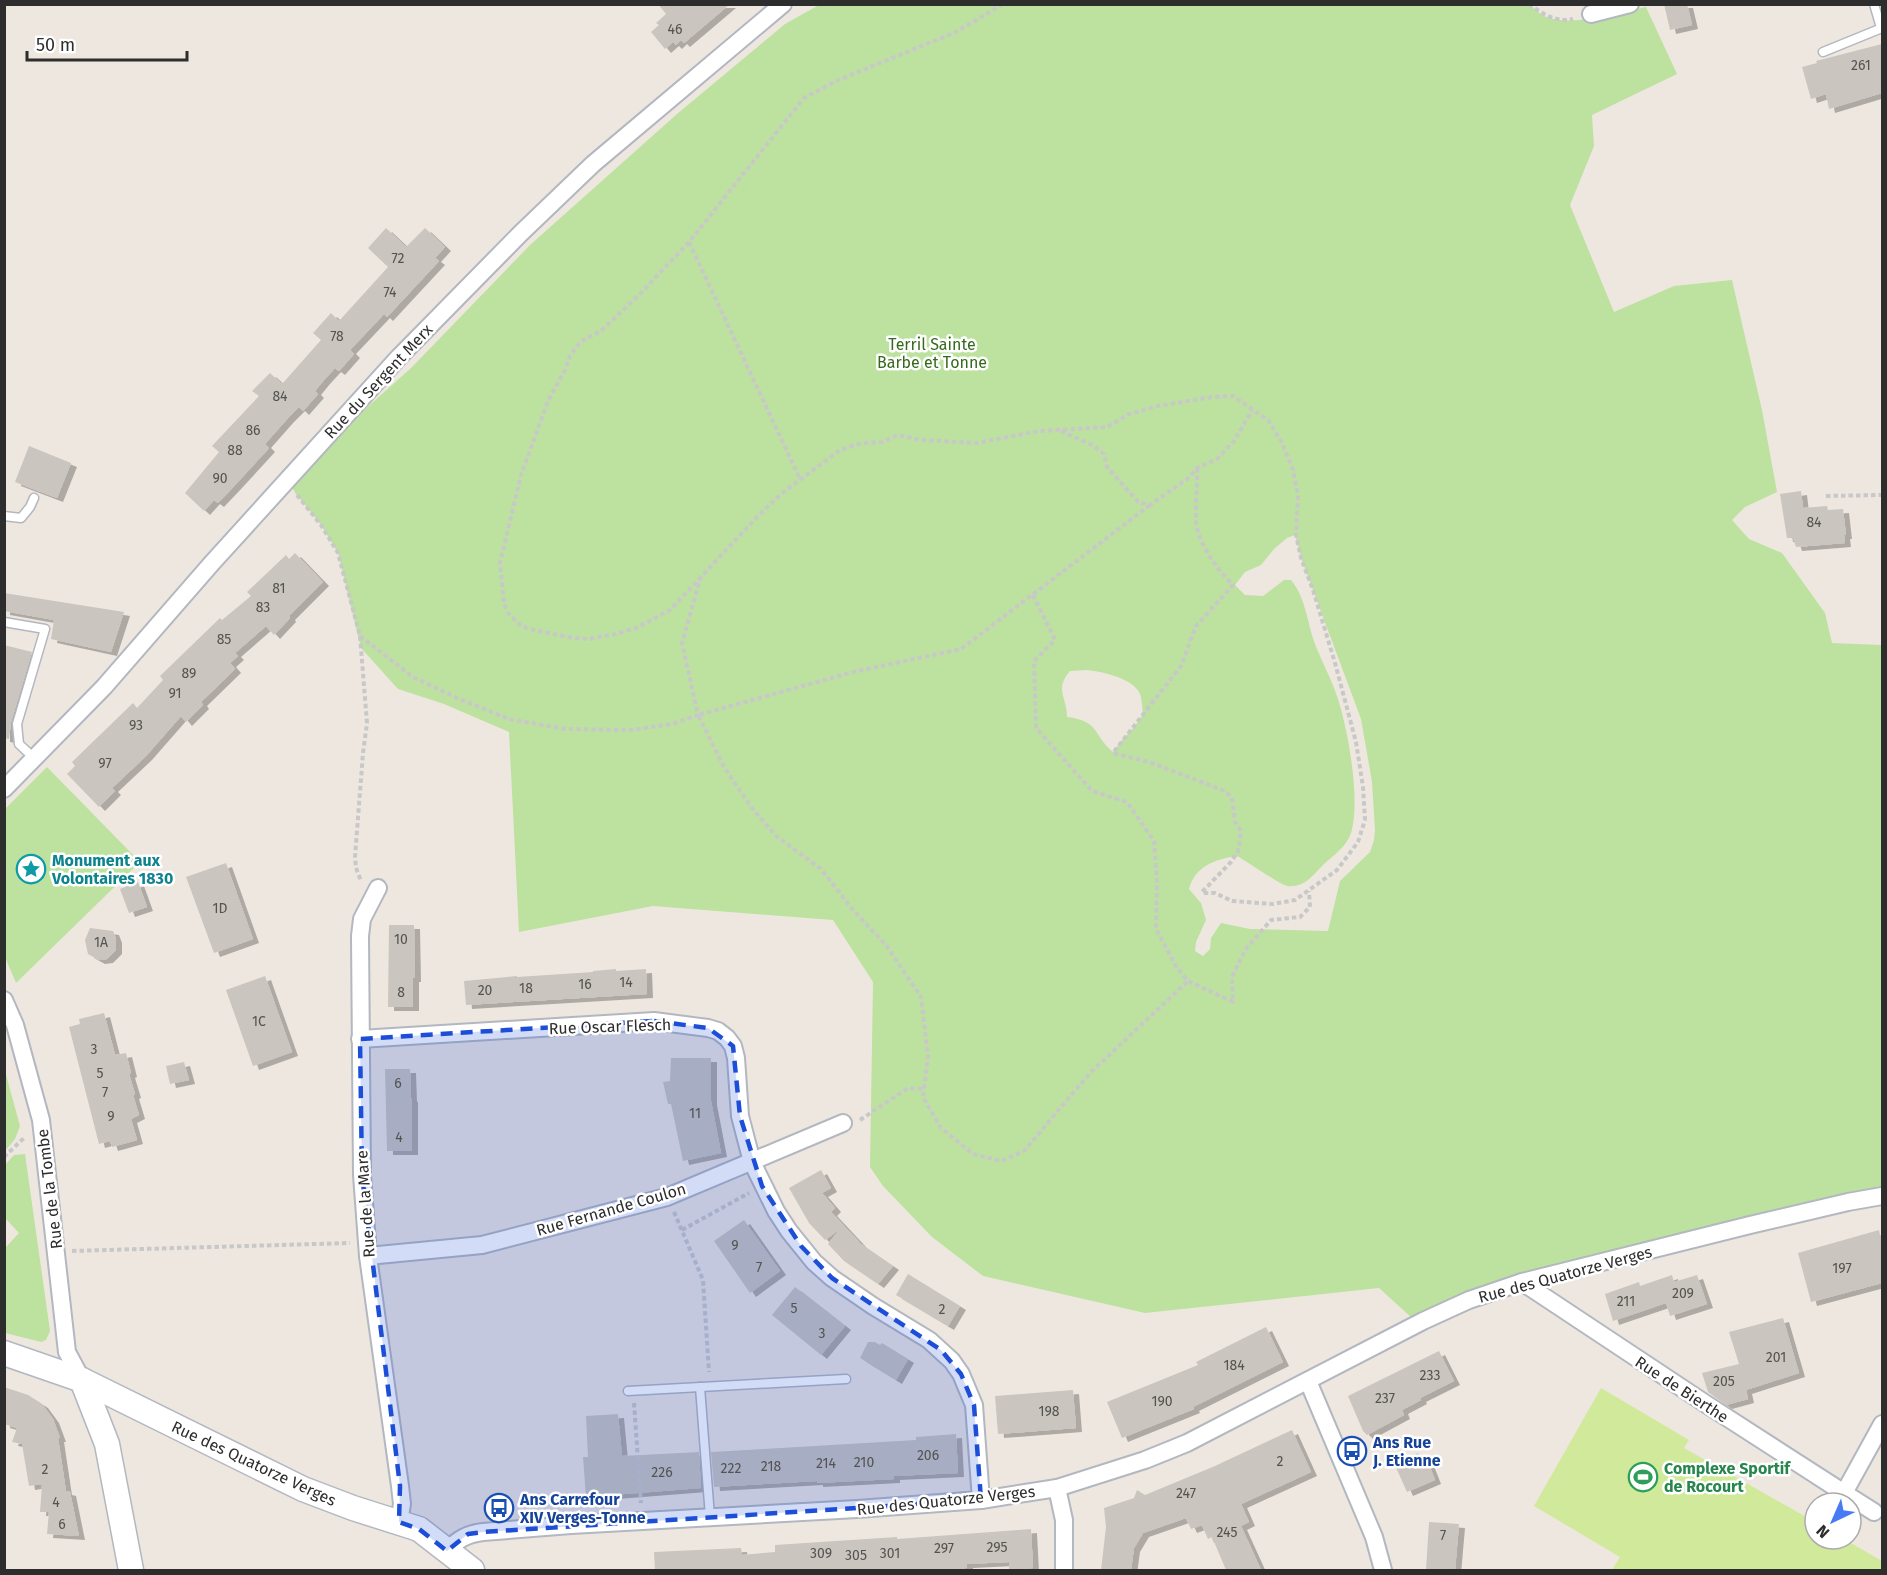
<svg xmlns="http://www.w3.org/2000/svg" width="1887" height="1575" font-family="'Fira Sans',sans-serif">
<defs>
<filter id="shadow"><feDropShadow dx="6" dy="4" stdDeviation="0" flood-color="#0004"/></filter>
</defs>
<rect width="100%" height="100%" fill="#eee7e0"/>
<!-- green -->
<g fill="#bde29f" fill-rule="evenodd">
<path d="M1529,4c5,4 10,9 15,12 28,12 73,-3 102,-9l31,67 -85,41 2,31 -24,59 44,107 60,-26 58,-6 30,130 15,82 -32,15 -13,13 17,19 33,14 43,60 7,30 50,2v551l-470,122 -33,-30 -234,25 -162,-37 -51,-39 -49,-51 -13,-19 3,-185 -40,-62 -180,-14 -134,26 -10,-200 -65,-28 -46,-15 -37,-41 -23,-95 -17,-28 -25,-31 -9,-15 124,-111 119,-123 147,-131 108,-90 34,-19zM1295,535l6,23 60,161 11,63 3,48 -1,10 -4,12 -30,29 -12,50 -78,-2 -29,-6 -10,15 -1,11 -7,7 -8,-5 1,-9 10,-22 -5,-17 -12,-14c6,-23 27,-30 48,-33 9,5 44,29 50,30 18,2 26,-11 37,-22 11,-10 25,-19 28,-35 8,-32 -4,-99 -14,-130 -6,-19 -16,-37 -23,-55 -8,-22 -9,-46 -24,-64h-7l-21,16 -18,-1 -10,-10 10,-13 16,-7 13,-16 13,-11zM1087,670c16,2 46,8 53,24 2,6 2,14 3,20l-8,12 -13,14 -9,12c-21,-18 -13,-31 -46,-35 0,-20 -13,-27 3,-46z"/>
<path d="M47,767l93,95 -124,121 -11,-26v-148z"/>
<path d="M4,1067l16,59 -5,13 -10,12z"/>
<path d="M25,1154l25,177 -4,9 -5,2 -36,-9v-85l14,-15 -14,-15v-53l9,-10z"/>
</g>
<!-- pitch -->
<path fill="#d0e99b" d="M1601,1388l88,52 -5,8 131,74v17h29l38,22v9h-270l8,-13 -86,-51z"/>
<!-- building -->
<g fill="#cac5be" filter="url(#shadow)">
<path d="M658,4h72l-46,39 -3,-3 -5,5 -3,-3 -8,7 -14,-17 8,-7 -3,-2 10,-9z"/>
<path d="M1664,4h23l5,21 -22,5z"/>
<path d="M1882,44v49l-53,16 -3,-15 -15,5 -9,-32 15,-4 -1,-2z"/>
<path d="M386,228l20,19 19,-19 20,19 -10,11 4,3 -52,56 -3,-3 -34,36 4,4 -15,17 -4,-3 -11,12 -9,11 3,3 -15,17 -4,-4 -11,11 -23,26 4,4 -33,36 -18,19 -4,-3 -10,11 -19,-18 34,-41 -7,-6 47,-50 -7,-5 18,-18 12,11 39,-44 -8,-7 18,-20 8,8 49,-54 -20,-19z"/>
<path d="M29,446l42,17 -14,35 -42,-16z"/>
<path d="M1801,491l2,17 24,-2 1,4 15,-1 3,26h-2l1,8 -49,4 -3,-9h-6l-7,-44z"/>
<path d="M295,553l28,29 -34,34 1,2 -16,17 -8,-9 -31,27 3,3 -8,7 5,6 -34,33 2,3 -17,17 -5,-6 -35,40 -34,32 3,3 -16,16 -32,-33 8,-8 -3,-4 61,-59 4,5 26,-28 -3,-4 60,-58 2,2 29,-24 -4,-4 39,-37 3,4z"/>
<path d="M4,593l120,19 -13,40 -60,-13 3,-19 -50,-9z"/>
<path d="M4,645l28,7 -21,70 -2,17 -5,-1z"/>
<path d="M226,863l27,76 -39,14 -28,-76z"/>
<path d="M138,882l9,25 -18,6 -9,-24z"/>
<path d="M389,925h25l1,53h-2v29h-25z"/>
<path d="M90,928l23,3 3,8v11l-9,9 -8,1 -11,-6 -3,-14z"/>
<path d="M616,969v2l30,-2 1,25 -181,11 -2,-24 53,-5v1l76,-5v-1z"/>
<path d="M265,976l27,76 -39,14 -27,-76z"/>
<path d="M104,1013l11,42 11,-2 5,20 -2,1 6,20 -2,1 6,20 -8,4 6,21 -25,7 -2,-6 -11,3 -30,-117 11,-3 -1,-5z"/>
<path d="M671,1058h40v43l10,52 -38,8 -12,-57h-3l-5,-22 7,-1z"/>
<path d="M184,1062l5,18 -19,4 -4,-18z"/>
<path d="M385,1069h25l1,29h1v53h-25z"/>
<path d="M821,1170l10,18 -9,5 13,15 -4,4 30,32 32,22 -15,18 -34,-23 -16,-17 12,-15 -15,11 -16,-17 -20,-35z"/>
<path d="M744,1220l36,51 -30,22 -36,-52z"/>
<path d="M1879,1230l3,16v37l-71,19 -13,-49z"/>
<path d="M908,1274l52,32 -12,20 -52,-31z"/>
<path d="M1672,1275l2,7 23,-7 10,29 -37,12 -4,-13 -53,18 -8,-27 34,-12 1,4z"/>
<path d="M795,1287l50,39 -24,29 -49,-40z"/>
<path d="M1783,1318l16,55 -53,17 2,9 -22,6 -18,-13 -6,-19 37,-9 -10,-32z"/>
<path d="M1266,1327l17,35 -90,45 1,2 -72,29 -15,-36 91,-37 -2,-3z"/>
<path d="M868,1342h7l5,3 2,-2 26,16 -12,21 -36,-22z"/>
<path d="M1439,1351l15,30 -34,17 1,2 -19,10 2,5 -37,20 -4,-4 -15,-35z"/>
<path d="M4,1387l24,8 14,9 11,15 7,19h-2l8,53 4,1 9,44 -32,-2 2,-22h-9l2,-28 -13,2 -7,-42 -10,-2 5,-14 -13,-4z"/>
<path d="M1073,1390l3,38 -78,6 -3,-38z"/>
<path d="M618,1414l4,42 77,-4 2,36 -115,9 -3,-40h5l-2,-41z"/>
<path d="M1292,1430l19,42 -70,32 8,18 -8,4 20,44h-35l-14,-33 -4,2 -6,-14 -11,4 -5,-11 -43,15 -9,15 -3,22h-30l5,-43 -2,-19 30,-10 3,-8 8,5 70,-29z"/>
<path d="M956,1434l2,39 -64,3v3l-77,4v-2l-103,6 -3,-35 205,-12v-3z"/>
<path d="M1418,1453l5,11 5,-2 7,18 -28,12 -13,-29z"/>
<path d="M1429,1522l30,2 -4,46h-29z"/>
<path d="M1031,1529l2,39 -24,1v-7l-42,2v4l-33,2h-279l-1,-18 87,-4 1,7 33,-3v-7l91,-6 31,-2v2z"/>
</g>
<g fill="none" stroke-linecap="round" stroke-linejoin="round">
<!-- lane casing -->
<g stroke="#b3b7c0" stroke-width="11">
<g id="lane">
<path d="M1874,4l7,24"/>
<path d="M1823,52l59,-24"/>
<path d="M4,516l17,2 9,-11 4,-9"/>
<path d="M4,622l41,7 -28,95 2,20 15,14"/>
<path d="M700,1387l10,130"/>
<path d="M628,1391l218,-12"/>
</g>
</g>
<!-- street casing -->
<g stroke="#b3b7c0" stroke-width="20">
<g id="street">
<path d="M1591,14l39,-10"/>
<path d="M4,789l100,-102 108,-124 187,-206 122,-124 72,-69 190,-160"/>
<path d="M378,888l-16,31 -2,17 2,239 6,81 32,230 2,18 -3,18"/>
<path d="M4,1000l11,25 26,95 26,232 15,28"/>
<path d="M360,1039l294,-18 54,7 10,3 9,7 6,8 3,12 4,58 12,46 24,49 13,20 25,31 18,16 41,28 56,34 23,21 9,13 13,31 7,95"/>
<path d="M368,1256l114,-11 185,-48 176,-74"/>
<path d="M1522,1282l184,122 138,89 38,-69"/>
<path d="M1308,1381l66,156 9,33"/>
<path d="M1057,1488l7,32v50"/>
<path d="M1844,1493l30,19"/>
<path d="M447,1551c11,-12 20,-17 36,-19l88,-7 286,-16 124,-9 76,-12 88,-28 42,-17 236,-122 46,-21 53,-18 228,-57 98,-23 34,-6"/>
</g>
</g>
<!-- secondary casing -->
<g stroke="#b3b7c0" stroke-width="27">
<g id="secondary">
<path d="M4,1353l78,27 221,109 50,19 66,21 53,41"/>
<path d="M82,1380l25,64 24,126"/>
</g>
</g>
<!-- path -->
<g stroke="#c8c8c8" stroke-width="4" stroke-dasharray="4.5 3" stroke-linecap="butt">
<path d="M1003,4l-47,28 -120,49 -32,17 -115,144 -50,53 -38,36 -20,10 -11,15 -5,14 -17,31 -27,74 -21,88 4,40 4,10 11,11 10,5 39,8 20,2 28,-5 20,-6 34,-18 86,-92 25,-24 59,-44 22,-7 20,-1 16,-7 23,5 55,3 64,-12 67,-4 22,-13 29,-8 54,-9 21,-1 35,24 13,21 12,29 5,25 -2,40 5,23 12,32 22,73 21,79 7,45 2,33 -7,22 -21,28 -42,30 -22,4 -41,-3 -17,-8h-14"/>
<path d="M1529,4c13,10 28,19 44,15"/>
<path d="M689,242l111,237"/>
<path d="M1061,431l33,15 10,8 3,13 23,26 8,9 12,3 37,-26 10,-11 20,-9 17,-18 18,-31"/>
<path d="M1197,468c1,17 -2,35 -1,52 1,22 22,51 37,65l-37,41 -15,40 -68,87 36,9 76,29 7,7 3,24 6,9 -3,20 -7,11 -30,31"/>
<path d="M297,495l24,30 17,28 22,83 7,87 -4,30 -8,104 1,11 5,13"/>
<path d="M1826,496l56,-1"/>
<path d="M1150,505l-189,144 -108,23 -155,43 26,52 27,40 25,29 45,33 32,41 33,35 35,52 7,60 -5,40 18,31 32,26 28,7 23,-10 66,-78 98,-92"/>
<path d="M1033,595l22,45 -21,21 2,67 56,63 35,11 27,39 3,41 -1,47 21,39 11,13 45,21 -1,-25 13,-27 26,-30 29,-3 10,-10 -1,-16"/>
<path d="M360,636l53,41 44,21 52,21 56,10 66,1 41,-6 26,-9 -16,-72 19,-67"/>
<path d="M860,1120l48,-32 16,1"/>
<path d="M4,1157l20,-19"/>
<path d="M674,1212l29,68 6,92"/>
<path d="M682,1230l67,-37"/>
<path d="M72,1251l278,-8"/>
<path d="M634,1403l7,100"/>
</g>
<!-- lane -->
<use href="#lane" stroke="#fff" stroke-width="8"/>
<!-- street -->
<use href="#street" stroke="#fff" stroke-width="16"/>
<!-- secondary -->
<use href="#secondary" stroke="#fff" stroke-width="24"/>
</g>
<!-- marked area -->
<path fill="#1d4ed8" fill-opacity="0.2" stroke="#1d4ed8" stroke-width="4.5" stroke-dasharray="12 8" stroke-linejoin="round" d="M654,1021l54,7 25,18 7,70 22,70 39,60 31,32 109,72 20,24 13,31 7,95 -498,32 -15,2 -21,17 -28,-22 -20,-7 1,-36 -38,-311 -2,-136z"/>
<!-- icons -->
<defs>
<g id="sight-ring" transform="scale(1.5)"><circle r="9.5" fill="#fff" stroke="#0f9aa8" stroke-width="1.5"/><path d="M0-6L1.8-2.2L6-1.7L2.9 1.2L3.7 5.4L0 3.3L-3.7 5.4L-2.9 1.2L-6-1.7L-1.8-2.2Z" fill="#0f9aa8"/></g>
<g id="bus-ring" transform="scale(1.5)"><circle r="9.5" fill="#fff" stroke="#1a4fb4" stroke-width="1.5"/><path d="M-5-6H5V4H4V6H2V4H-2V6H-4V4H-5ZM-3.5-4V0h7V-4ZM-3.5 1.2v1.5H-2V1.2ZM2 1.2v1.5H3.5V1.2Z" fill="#1a4fb4"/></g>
<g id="stadium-ring" transform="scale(1.5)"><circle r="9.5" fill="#fff" stroke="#2e9e5b" stroke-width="1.5"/><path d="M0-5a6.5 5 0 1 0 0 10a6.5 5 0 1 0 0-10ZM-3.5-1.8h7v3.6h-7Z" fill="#2e9e5b"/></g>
</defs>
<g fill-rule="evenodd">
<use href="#sight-ring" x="31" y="869"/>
<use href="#bus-ring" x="1352" y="1451"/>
<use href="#stadium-ring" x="1643" y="1477"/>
<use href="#bus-ring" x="499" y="1508"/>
</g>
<g text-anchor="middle" stroke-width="5" stroke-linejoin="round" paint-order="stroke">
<!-- number labels -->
<g font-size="14" fill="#545351">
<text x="675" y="34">46</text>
<text x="1861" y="70">261</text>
<text x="398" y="263">72</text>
<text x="390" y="297">74</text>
<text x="337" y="341">78</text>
<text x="280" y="401">84</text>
<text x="253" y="435">86</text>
<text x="235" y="455">88</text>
<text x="220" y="483">90</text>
<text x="1814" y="527">84</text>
<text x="279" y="593">81</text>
<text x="263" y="612">83</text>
<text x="224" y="644">85</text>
<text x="189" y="678">89</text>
<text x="175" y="698">91</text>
<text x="136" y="730">93</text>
<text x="105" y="768">97</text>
<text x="220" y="913">1D</text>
<text x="401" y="944">10</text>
<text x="101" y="947">1A</text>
<text x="626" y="987">14</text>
<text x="585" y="989">16</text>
<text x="526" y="993">18</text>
<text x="485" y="995">20</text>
<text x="401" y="997">8</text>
<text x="259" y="1026">1C</text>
<text x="94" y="1054">3</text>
<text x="100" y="1078">5</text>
<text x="398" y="1088">6</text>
<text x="105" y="1097">7</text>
<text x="695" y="1118">11</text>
<text x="111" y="1121">9</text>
<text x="399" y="1142">4</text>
<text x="735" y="1250">9</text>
<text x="759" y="1272">7</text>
<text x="1842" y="1273">197</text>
<text x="1683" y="1298">209</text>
<text x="1626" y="1306">211</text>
<text x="794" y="1313">5</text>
<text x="942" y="1314">2</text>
<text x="822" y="1338">3</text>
<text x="1776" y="1362">201</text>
<text x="1234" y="1370">184</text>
<text x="1430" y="1380">233</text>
<text x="1724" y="1386">205</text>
<text x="1385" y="1403">237</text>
<text x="1162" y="1406">190</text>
<text x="1049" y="1416">198</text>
<text x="928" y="1460">206</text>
<text x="1280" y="1466">2</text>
<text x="864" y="1467">210</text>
<text x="826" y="1468">214</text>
<text x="771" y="1471">218</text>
<text x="731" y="1473">222</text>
<text x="45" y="1474">2</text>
<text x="662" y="1477">226</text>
<text x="1186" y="1498">247</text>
<text x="56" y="1507">4</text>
<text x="62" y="1529">6</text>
<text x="1227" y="1537">245</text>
<text x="1443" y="1540">7</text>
<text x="997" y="1552">295</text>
<text x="944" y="1553">297</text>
<text x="821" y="1558">309</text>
<text x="890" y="1558">301</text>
<text x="856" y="1560">305</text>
</g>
<!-- park labels -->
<g font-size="16" fill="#356a1d" stroke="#fff">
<text x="932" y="350">Terril Sainte<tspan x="932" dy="18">Barbe et Tonne</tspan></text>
</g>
<!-- street labels -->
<g font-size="16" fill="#2d2d2d" stroke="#fff">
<text transform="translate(378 381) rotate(-47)" y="6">Rue du Sergent Merx</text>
<text transform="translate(610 1026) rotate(-2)" y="6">Rue Oscar Flesch</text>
<text transform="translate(49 1189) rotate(-97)" y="6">Rue de la Tombe</text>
<text transform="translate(365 1204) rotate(-94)" y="6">Rue de la Mare</text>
<text transform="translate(611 1209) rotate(-16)" y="6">Rue Fernande Coulon</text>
<text transform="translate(1565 1274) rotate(-15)" y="6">Rue des Quatorze Verges</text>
<text transform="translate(1682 1389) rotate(33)" y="6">Rue de Bierthe</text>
<text transform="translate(254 1463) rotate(25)" y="6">Rue des Quatorze Verges</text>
<text transform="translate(946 1500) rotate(-6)" y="6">Rue des Quatorze Verges</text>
</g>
<!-- culture labels -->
<g font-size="16" font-weight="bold" fill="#0d838f" stroke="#fff" text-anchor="start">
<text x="52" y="866">Monument aux<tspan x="52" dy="18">Volontaires 1830</tspan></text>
</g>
<!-- transit labels -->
<g font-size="16" font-weight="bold" fill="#164399" stroke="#fff" text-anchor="start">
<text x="1373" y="1448">Ans Rue<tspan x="1373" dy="18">J. Etienne</tspan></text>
<text x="520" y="1505">Ans Carrefour<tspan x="520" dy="18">XIV Verges-Tonne</tspan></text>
</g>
<!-- leisure labels -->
<g font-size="16" font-weight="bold" fill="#27864d" stroke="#fff" text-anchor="start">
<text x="1664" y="1474">Complexe Sportif<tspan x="1664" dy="18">de Rocourt</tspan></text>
</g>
</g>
<!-- border -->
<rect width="1887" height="1575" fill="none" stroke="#2d2d2d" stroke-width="12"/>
<!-- north arrow -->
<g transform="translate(1833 1521) rotate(224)"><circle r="28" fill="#ffffff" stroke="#ababab" stroke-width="1.5"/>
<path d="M0-4.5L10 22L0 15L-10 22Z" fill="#477af5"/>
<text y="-9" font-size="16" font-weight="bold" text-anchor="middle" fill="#2d2d2d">N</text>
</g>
<!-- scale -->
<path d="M27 51v9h160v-9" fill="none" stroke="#2d2d2d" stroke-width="3"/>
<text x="36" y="51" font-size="18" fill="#2d2d2d" stroke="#ffffff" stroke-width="4.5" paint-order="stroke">50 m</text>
</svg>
